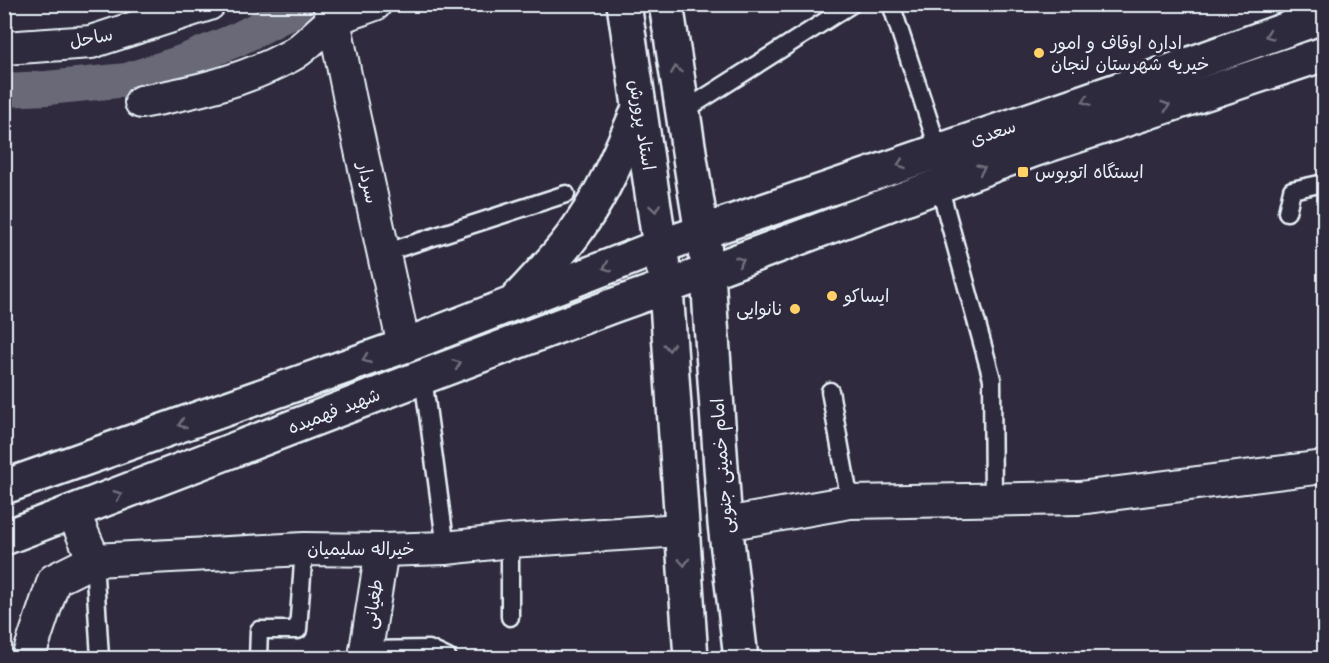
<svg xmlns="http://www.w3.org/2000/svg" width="1329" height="663" font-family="'Playpen Sans','Playpen Sans Arabic',sans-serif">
<rect width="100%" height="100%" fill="#2f2a3d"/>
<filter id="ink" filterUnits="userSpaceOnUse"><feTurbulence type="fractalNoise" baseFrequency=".0167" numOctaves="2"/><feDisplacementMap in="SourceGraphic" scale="12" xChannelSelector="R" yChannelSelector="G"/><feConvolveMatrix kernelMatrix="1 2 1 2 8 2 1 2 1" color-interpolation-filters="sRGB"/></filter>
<g filter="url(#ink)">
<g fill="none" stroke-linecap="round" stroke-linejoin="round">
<!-- canal -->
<path stroke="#696978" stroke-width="34" d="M4,90l43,-2 80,-8 55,-18 56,-23 68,-35"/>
<!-- service casing -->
<g stroke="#e8f1f8" stroke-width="21">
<g id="service">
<path d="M891,4l48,147"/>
<path d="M682,112l170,-108"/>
<path d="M939,185l53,194 1,120"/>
<path d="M1287,212l5,-22 32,-7"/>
<path d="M384,253l182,-59"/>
<path d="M423,377l23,171"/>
<path d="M830,391l20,111"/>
<path d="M510,541v76"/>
<path d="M94,560l6,98"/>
<path d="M366,650l63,-1 19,9"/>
<path d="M258,658l1,-28h39l6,-81"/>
</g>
</g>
<!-- minor casing -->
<g stroke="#e8f1f8" stroke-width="36">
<g id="minor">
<path d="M329,4l5,16 16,80 54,246"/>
<path d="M4,48l87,-6 118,-38"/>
<path d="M141,102c51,-9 103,-21 149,-46 16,-8 28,-25 43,-35 10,-7 30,-12 42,-17"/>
<path d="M73,512l21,48 210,-11 78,1 64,-2 64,-7 171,-11"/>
<path d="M725,524l125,-22 229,-4 245,-31"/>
<path d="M28,658l26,-78 40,-20"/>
<path d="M366,658v-8l16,-100"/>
</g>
</g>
<!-- secondary casing -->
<g stroke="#e8f1f8" stroke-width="38">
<g id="secondary">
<path d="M708,272l3,51 14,201 16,134"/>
<path d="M666,288l25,370"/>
</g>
</g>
<!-- primary casing -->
<g stroke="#e8f1f8" stroke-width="38">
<g id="primary">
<path d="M624,4l39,263"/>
<path d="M666,4l29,186 10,62"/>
<path d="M518,298c23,-25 47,-49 65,-77 24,-35 39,-74 56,-112"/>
<path d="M4,487l400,-141 257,-100 468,-160 195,-70"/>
<path d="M4,538l419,-161 189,-71 96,-34 325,-122 291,-96"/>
</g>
</g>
<!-- service -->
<use href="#service" stroke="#2f2a3d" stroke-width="16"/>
<!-- minor -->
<use href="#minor" stroke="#2f2a3d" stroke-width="32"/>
<!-- secondary -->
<use href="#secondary" stroke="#2f2a3d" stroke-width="33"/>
<!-- primary -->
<use href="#primary" stroke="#2f2a3d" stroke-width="33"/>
</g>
<!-- one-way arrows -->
<defs><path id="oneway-chevron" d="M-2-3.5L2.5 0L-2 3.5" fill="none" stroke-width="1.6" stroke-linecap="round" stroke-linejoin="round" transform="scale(1.5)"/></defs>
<g stroke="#70707e">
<use href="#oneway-chevron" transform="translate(1269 35) rotate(160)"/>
<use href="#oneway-chevron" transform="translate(676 70) rotate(-98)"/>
<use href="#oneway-chevron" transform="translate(1086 101) rotate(161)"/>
<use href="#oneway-chevron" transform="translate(1166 106) rotate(-18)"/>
<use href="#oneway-chevron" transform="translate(901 164) rotate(161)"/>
<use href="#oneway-chevron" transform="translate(981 169) rotate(-20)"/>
<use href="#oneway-chevron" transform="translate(655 208) rotate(81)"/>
<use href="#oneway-chevron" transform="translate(740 261) rotate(-21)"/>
<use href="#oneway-chevron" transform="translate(607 267) rotate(159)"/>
<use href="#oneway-chevron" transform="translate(669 347) rotate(86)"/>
<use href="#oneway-chevron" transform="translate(366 359) rotate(160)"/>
<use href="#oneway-chevron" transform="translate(457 364) rotate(-21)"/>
<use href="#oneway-chevron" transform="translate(182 424) rotate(160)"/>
<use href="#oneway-chevron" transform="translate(118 495) rotate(-21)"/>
<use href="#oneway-chevron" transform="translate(684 562) rotate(86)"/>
</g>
</g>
<!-- markers -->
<g fill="#ffd166" stroke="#2f2a3d" stroke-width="2">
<circle cx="1039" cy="53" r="6"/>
<rect x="1017" y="166" width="12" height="12" rx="3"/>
<circle cx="832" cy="296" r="6"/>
<circle cx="795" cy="309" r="6"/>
</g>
<g text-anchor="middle" stroke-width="6" stroke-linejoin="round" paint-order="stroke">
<!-- street labels -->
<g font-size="18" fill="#e8f1f8" stroke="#2f2a3d">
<text transform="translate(91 38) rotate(-11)" y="6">ساحل</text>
<text transform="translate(642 125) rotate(81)" y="6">استاد پرورش</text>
<text transform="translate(993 133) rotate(-19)" y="6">سعدی</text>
<text transform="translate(368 183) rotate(78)" y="6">سردار</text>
<text transform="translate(334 411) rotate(-21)" y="6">شهید فهمیده</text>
<text transform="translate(722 466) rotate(-94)" y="6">امام خمینی جنوبی</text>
<text x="361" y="555">خیراله سلیمیان</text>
<text transform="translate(373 604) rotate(-81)" y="6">طغیانی</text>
</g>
<!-- poi labels -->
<g font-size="18" fill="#e8f1f8" stroke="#2f2a3d" text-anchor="start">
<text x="1051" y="49">اداره اوقاف و امور<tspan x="1051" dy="21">خیریه شهرستان لنجان</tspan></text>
<text x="1035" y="178">ایستگاه اتوبوس</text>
<text x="844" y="302">ایساکو</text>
<text x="783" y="315" text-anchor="end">نانوایی</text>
</g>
</g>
<!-- margin -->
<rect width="1329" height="663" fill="none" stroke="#2f2a3d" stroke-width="24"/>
<rect x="12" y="12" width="1305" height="639" fill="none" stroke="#e8f1f8" stroke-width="2" filter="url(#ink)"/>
</svg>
